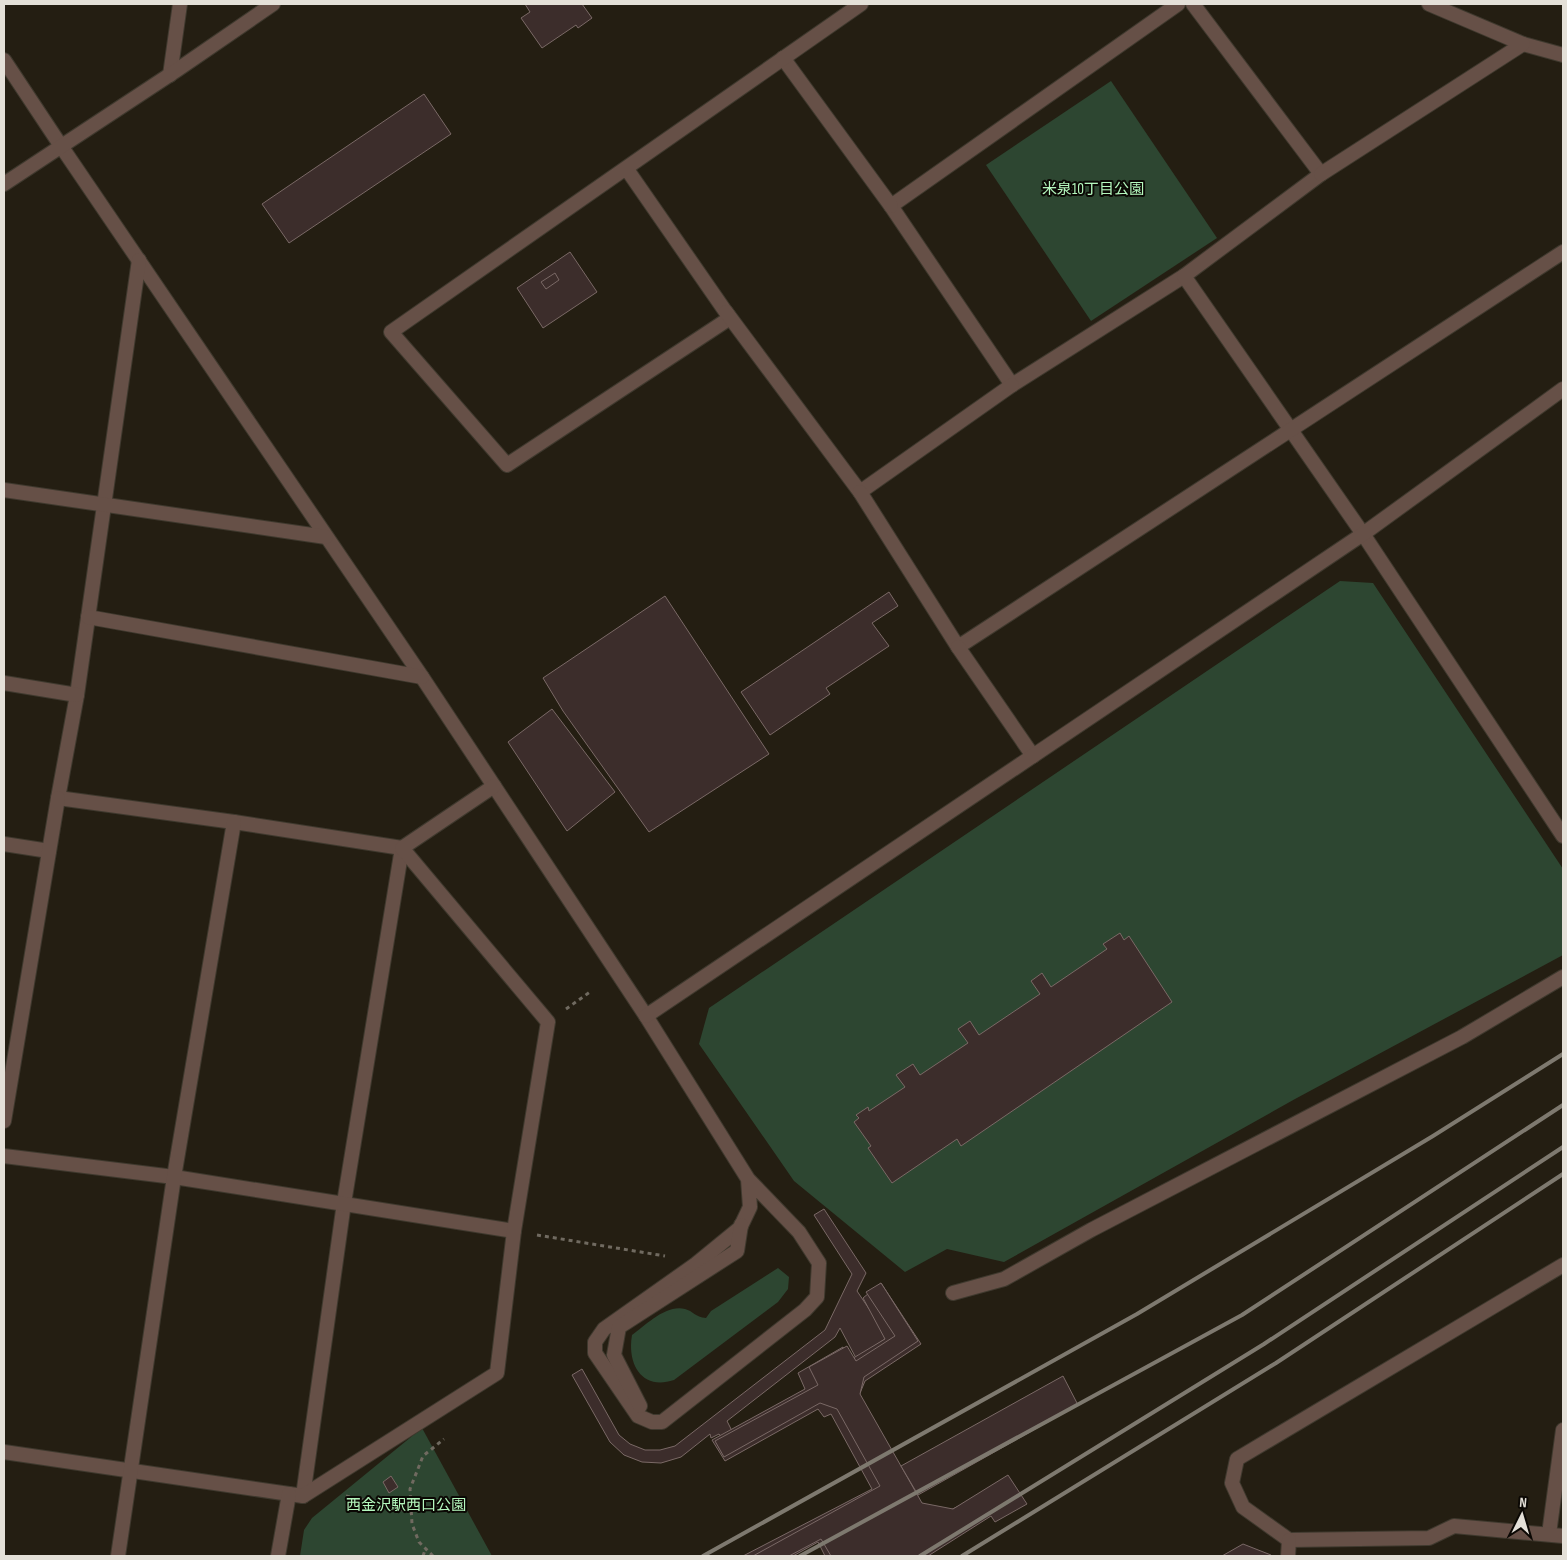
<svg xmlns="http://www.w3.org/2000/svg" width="1567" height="1560" font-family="'Sofia Sans Condensed','Noto Sans JP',sans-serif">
<rect width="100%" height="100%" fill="#241e12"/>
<!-- green -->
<g fill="#2d4631">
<path d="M1111,81l106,157 -126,83 -105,-156z"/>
<path d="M1340,581l33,2 190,286v86l-268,144 -291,163 -57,-13 -42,23 -111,-91 -95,-137 10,-36z"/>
<path d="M778,1268l11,9 -1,12 -10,13 -104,78c-33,11 -47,-17 -42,-45 14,-10 34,-31 53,-26 8,2 10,8 21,9l5,-7z"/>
<path d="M422,1428l70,128h-192l4,-26 8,-12z"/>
</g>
<!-- building -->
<g fill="#3c2d2b" stroke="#7a6966">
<path d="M525,4h57l10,14 -14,10 -2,-3 -34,23 -21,-30 9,-6z"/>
<path d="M424,94l27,40 -162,109 -27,-39z"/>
<path d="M570,252l27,40 -54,36 -26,-40z"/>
<path d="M555,273l4,7 -13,9 -5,-7z"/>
<path d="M889,592l9,14 -26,17 17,23 -63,42 4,6 -60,41 -29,-43z"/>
<path d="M665,596l104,158 -120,78 -86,-121 -20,-33z"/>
<path d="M552,709l63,83 -48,39 -59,-89z"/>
<path d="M1120,933l4,7 5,-4 43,66 -211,144 -4,-7 -65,44 -24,-35 3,-2 -17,-24 5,-4 -3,-3 12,-8 1,4 36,-24 -9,-12 17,-11 7,11 48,-32 -10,-14 12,-8 9,14 61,-41 -9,-13 11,-8 9,14 56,-38 -4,-5z"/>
<path d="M824,1209l42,64 -9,18 31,46 -32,21 -16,-30 -5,9 -108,84 5,10 -11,6 -2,-3 -8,4 -1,-4 -29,23 -20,6 -19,-1 -18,-7 -14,-13 -38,-67 10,-6 37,66 11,9 15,6h15l15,-4 150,-116 27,-56 -38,-59z"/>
<path d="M881,1283l40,61 -56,37 -7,17 60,109 29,5 48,-25 9,14 -90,55h-89l-7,-14 -25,14h-50l129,-67 -41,-75 -7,3 -6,-8 -93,52 -13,-21 93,-51 -7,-16 45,-26 7,13 35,-21 -22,-41z"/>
<path d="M881,1283l37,58 -54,36 -4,17 62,109 31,6 55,-34 19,29 -32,18 -4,-6 -63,40h-97l-10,-17 -32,17h-36l127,-70 -43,-77 -17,-6 -96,54 -9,-16 103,-56 -9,-18 38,-21 9,15 39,-25 -29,-44z"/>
<path d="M1063,1376l15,29 -160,90 -17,-29z"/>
<path d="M391,1476l7,11 -9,6 -6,-11z"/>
<path d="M1243,1544l28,11v1h-49z"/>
</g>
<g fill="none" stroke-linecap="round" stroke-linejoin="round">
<!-- service casing -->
<g stroke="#3f392e" stroke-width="16">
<path id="service" d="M1549,1534l14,-104"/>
</g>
<!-- minor casing -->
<g stroke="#3f392e" stroke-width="16">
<g id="minor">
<path d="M1178,4l-287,202 121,179 172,-109"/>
<path d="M1193,4l128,170 -137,102 179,258 200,302"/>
<path d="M1523,44l40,11"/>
<path d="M783,58l108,148"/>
<path d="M170,75l10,-71"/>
<path d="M61,146l361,531 224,339 102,163 51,53 20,31 -2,34 -12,13 -143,112h-10l-14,-6 -43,-63v-11l9,-13 92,-65 44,-36 10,-21 -2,-28"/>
<path d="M626,168l104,150 -223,147 -116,-133 470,-328"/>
<path d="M1321,174l202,-130 -94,-40"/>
<path d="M139,260l-62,435 -19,103 176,24 168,26 -58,355 -41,293"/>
<path d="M726,312l134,180 152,-107"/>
<path d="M4,490l322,47"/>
<path d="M860,492l98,155 605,-395"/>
<path d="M88,617l334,60"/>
<path d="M958,647l75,109"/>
<path d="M4,683l73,12"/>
<path d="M4,844l45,7"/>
<path d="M646,1016l717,-482 200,-145"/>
<path d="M4,1121l54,-323"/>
<path d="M4,1156l170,21 340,54"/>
<path d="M1563,1265l-326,194 -5,24 11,24 46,33 140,-2 25,-12 109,10"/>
<path d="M640,1406l-26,-51 5,-28 118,-76 4,-26"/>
<path d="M4,1452l299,44 194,-123 17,-142 34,-209 -146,-174 92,-62"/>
<path d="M118,1556l56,-379 60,-355"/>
<path d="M278,1556l11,-62"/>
<path d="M1288,1556l1,-16"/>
</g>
</g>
<!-- tertiary casing -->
<g stroke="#3f392e" stroke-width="16">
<g id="tertiary">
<path d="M4,60l57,86"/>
<path d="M4,184l173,-114 96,-66"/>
<path d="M953,1293l51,-14 87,-49 371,-193 101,-60"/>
</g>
</g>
<!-- path -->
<g stroke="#706a60" stroke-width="3" stroke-dasharray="4 4" stroke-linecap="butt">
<path d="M566,1009l24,-17"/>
<path d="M537,1235l128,21"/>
<path d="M346,1496l65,16"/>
<path d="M423,1556l2,-6"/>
<path d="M433,1556l-14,-14 -7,-18 -2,-35 13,-33 21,-17"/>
</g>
<!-- service -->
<use href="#service" stroke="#665047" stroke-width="14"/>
<!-- minor -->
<use href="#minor" stroke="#665047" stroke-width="14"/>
<!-- tertiary -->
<use href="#tertiary" stroke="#665047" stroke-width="14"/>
<!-- rail -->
<g stroke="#7e796f" stroke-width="4">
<path d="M703,1556l434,-242 296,-178 130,-82"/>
<path d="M800,1556l442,-241 321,-210"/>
<path d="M920,1556l344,-212 299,-197"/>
<path d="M962,1556l314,-193 287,-189"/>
</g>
</g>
<g text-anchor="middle" stroke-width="4" stroke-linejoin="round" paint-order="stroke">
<!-- park labels -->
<g font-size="15" fill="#b5f8be" stroke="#0b0804">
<text x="1093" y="194">米泉10丁目公園</text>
<text x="406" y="1510">西金沢駅西口公園</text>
</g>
</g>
<!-- border -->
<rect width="1567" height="1560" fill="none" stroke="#e4e0d8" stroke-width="10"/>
<!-- north arrow -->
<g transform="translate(1522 1515) rotate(5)" stroke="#0b0804" stroke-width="4" paint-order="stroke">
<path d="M0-4L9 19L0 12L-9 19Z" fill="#e4e0d8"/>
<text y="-8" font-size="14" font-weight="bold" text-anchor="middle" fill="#e4e0d8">N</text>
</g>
</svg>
